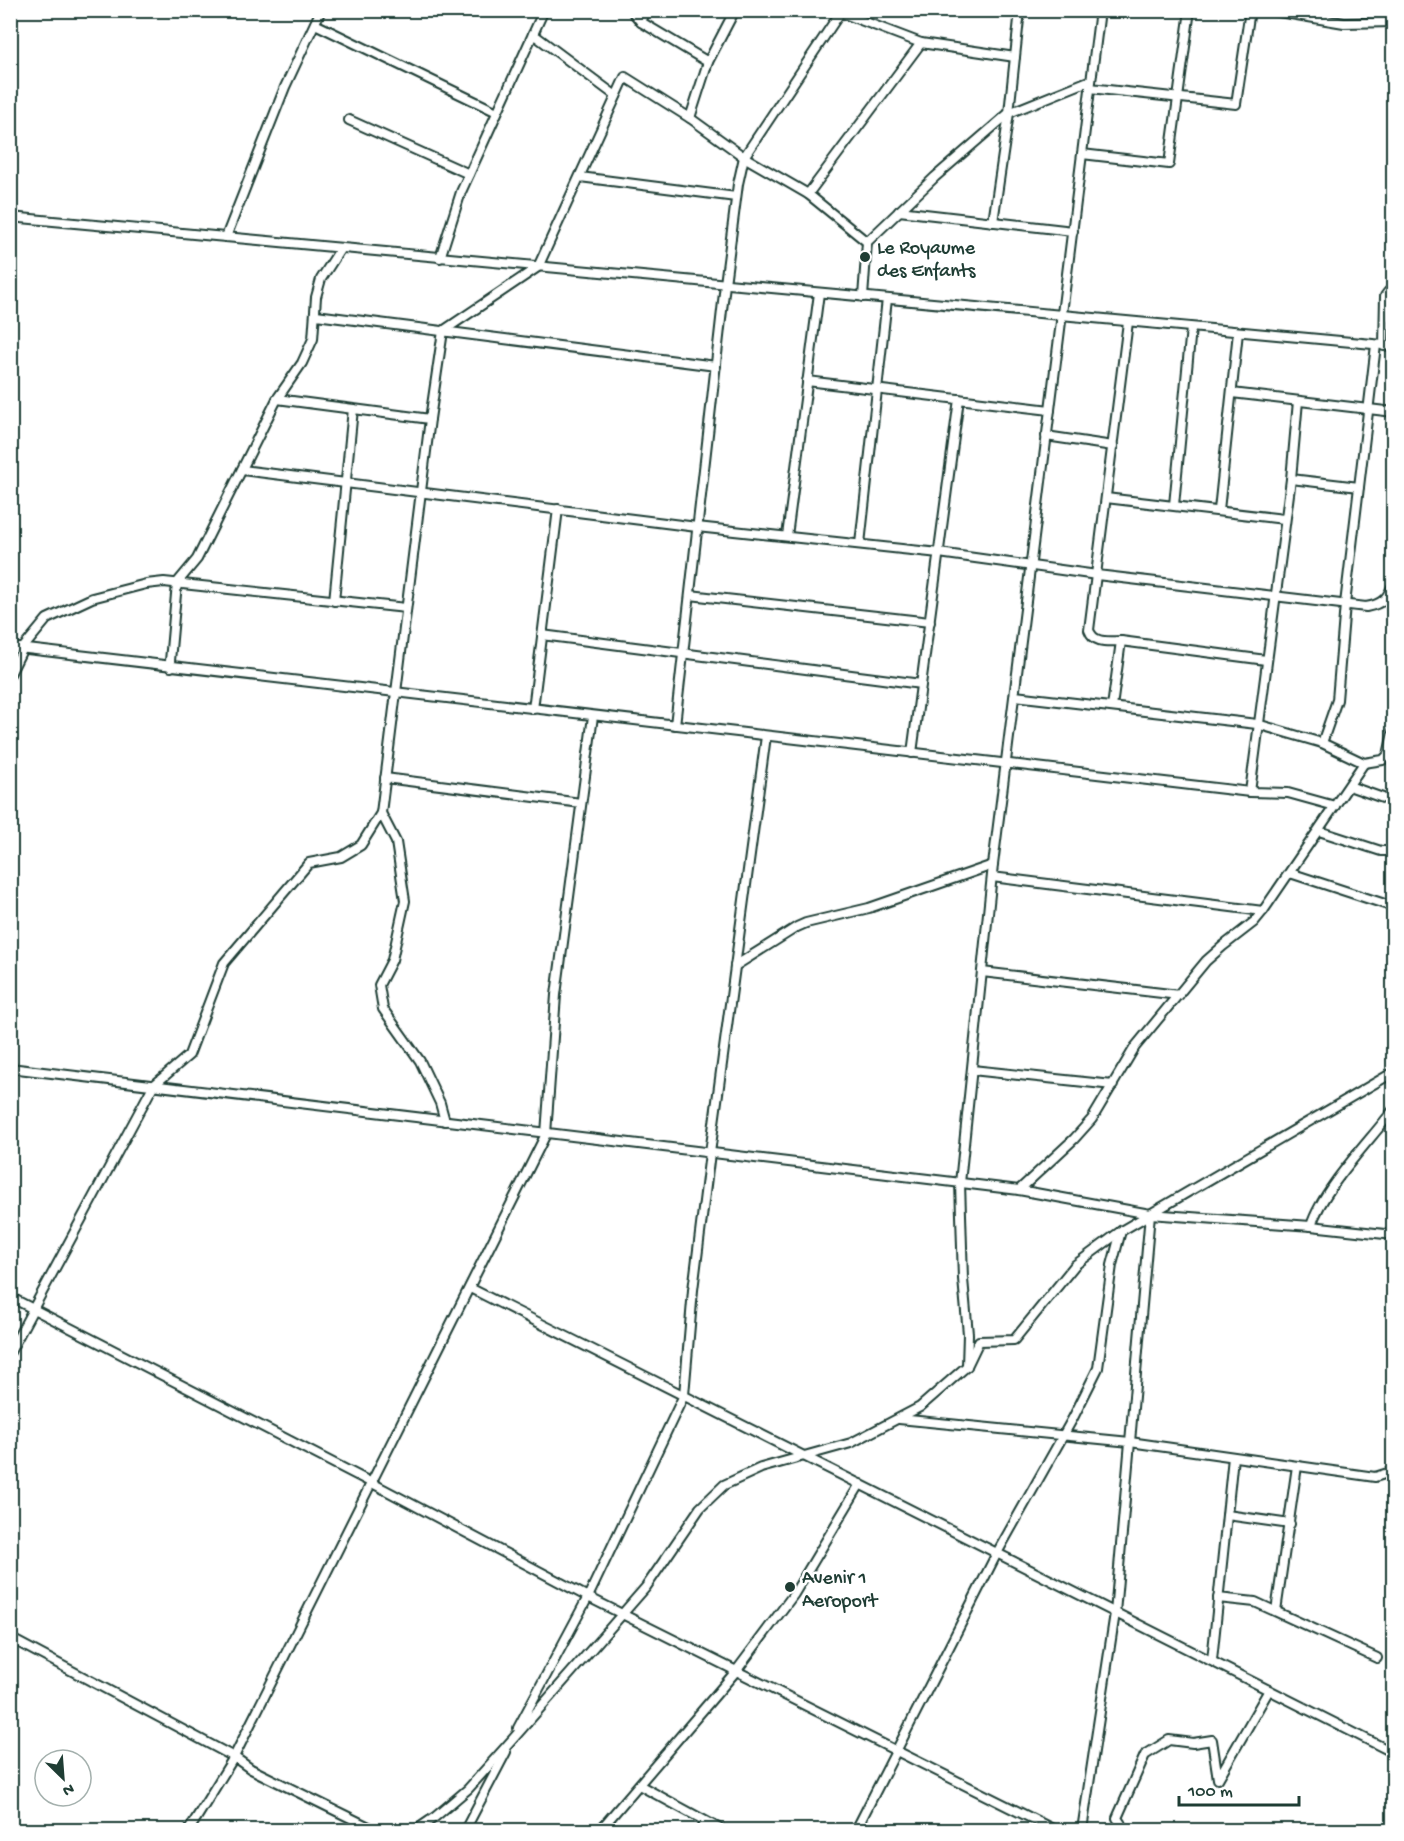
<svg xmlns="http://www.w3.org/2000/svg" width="1404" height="1841" font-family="'Gochi Hand',sans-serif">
<rect width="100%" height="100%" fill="#fff"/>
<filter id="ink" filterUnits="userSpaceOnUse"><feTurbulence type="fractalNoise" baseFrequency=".0167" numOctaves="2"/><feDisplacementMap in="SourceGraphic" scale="12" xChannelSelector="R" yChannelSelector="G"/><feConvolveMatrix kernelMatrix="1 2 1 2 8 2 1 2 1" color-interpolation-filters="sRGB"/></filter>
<g filter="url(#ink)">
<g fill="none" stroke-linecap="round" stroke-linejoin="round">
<!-- minor casing -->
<g stroke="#1f3d34" stroke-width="12">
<g id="minor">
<path d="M631,10l10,12 67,40"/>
<path d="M834,10l87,33 94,14"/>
<path d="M1267,10l77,13 50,-1"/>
<path d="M641,22l5,-12"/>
<path d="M315,24l182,88"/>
<path d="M533,34l83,62"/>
<path d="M1090,88l146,16 14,-94"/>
<path d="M690,118l18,-56 27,-52"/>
<path d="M349,120l120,54"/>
<path d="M1082,154l87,10 21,-154"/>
<path d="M580,177l156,20"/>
<path d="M808,194l113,-151"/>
<path d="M899,211l174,20"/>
<path d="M10,217l1384,129"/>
<path d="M993,222l16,-109 11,-103"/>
<path d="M226,237l59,-150 36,-77"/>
<path d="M440,258l21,-66 83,-182"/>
<path d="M863,297l4,-55 68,-65 74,-64 82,-33"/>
<path d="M316,315l400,51"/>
<path d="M1128,322l-39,308c5,14 19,11 32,11l145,19"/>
<path d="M1384,346l1,-50 3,-4 6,-1"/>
<path d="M807,381l243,29"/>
<path d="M1232,393l162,19"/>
<path d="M277,399l153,20"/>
<path d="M1046,436l67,10"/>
<path d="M242,470l455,57 242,26 158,22 269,32c17,-3 22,-9 28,-25"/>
<path d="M1291,479l68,8"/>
<path d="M1106,498l178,21"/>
<path d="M1174,505l17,-177"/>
<path d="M1219,510l19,-178"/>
<path d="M787,536l32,-243"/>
<path d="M860,544l27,-245"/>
<path d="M690,595l240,27"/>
<path d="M334,601l19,-192"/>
<path d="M542,635l379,49"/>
<path d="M10,647l1240,145 38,1 47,13"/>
<path d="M171,667l-1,-6 7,-78 20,-24 80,-160 25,-36 11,-24 3,-42 5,-18 20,-31"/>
<path d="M10,674l13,-26 24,-29 45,-21 54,-14 18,-2 242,26"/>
<path d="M1015,696l242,28 65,19 42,20 19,-3 5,-5 6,-27"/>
<path d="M1112,707l9,-66"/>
<path d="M533,709l25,-200"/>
<path d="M675,725l50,-441 13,-100 6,-27 98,-147"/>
<path d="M1322,743l15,-43 8,-96 31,-259"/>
<path d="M912,753l47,-354"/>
<path d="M385,778l196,25"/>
<path d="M1349,786l45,16"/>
<path d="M1250,792l41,-313 7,-78"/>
<path d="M381,813l15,29 9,59 -13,59 -13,25 4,24 37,52 20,42 5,18"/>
<path d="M1319,831l62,20h13"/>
<path d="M1290,873l104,34"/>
<path d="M992,877l271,34"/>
<path d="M735,966l62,-39 9,-4 63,-15 124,-43"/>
<path d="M982,972l197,23"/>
<path d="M10,1068l1009,122 131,24 161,12 83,9"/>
<path d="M972,1070l141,15"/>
<path d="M1019,1190l55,-51 18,-20 43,-72 71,-86 17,-15 31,-24 9,-11 101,-148"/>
<path d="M1311,1226c12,-38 58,-84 83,-117"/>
<path d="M470,1288l924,465"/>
<path d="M10,1297l362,186 216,114 467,233"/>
<path d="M10,1352l143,-266 36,-31 35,-92 85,-100 32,-6 20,-12 20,-32 49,-394 13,-88 95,-64 87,-190 65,41 54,39 64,37 59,48"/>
<path d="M967,1366l1,-32 -5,-55 -3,-96 33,-318 107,-855"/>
<path d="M899,1419l231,23 245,35 19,-6"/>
<path d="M1227,1515l63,9"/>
<path d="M1218,1598l37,4 122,56"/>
<path d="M1276,1611l21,-145"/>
<path d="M10,1638l224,119 17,12 124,61"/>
<path d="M1212,1660l21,-203"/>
<path d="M518,1728l70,-131 96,-202 9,-105 17,-137 56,-417"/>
<path d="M639,1785l83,45"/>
<path d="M860,1823l15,7"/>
<path d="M189,1830l45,-73 312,-623 10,-139 37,-279"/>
<path d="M416,1830l19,-13 33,-28 44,-49 134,-153 54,-79 24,-23 37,-17 90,-25 69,-36 47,-41 12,-25 35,-1 61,-75 46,-34 273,-159"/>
<path d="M465,1830l41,-78"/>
<path d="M600,1830l137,-160 57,-76 66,-110"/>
<path d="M701,1830l5,-8"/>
<path d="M856,1830l141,-277 76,-135 25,-50 14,-103 9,-34"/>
<path d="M1082,1830l33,-217 35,-399"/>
<path d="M1125,1830l-8,-12 28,-63 24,-15 24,3 19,-3 6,39 51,-89"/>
</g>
</g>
<!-- minor -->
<use href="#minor" stroke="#fff" stroke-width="8"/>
</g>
</g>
<!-- markers -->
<g fill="#1f3d34" stroke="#fff" stroke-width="2">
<circle cx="865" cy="257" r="6"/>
<circle cx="790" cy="1587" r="6"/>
</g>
<g text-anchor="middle" stroke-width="5" stroke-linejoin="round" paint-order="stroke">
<!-- poi labels -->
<g font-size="20" fill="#1f3d34" stroke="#fff" text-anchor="start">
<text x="877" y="253">Le Royaume<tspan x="877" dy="23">des Enfants</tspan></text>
<text x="802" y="1583">Avenir 1<tspan x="802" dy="23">Aeroport</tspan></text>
</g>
</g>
<!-- margin -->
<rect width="1404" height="1841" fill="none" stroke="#fff" stroke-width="36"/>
<rect x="18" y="18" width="1368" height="1805" fill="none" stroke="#1f3d34" stroke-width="2" filter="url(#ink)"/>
<!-- north arrow -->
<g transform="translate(63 1778) rotate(155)"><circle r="28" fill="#ffffff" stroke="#a5b1ae" stroke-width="1.5"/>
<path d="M0-4.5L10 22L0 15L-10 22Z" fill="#1f3d34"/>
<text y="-9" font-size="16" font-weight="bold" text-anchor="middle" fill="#1f3d34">N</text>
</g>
<!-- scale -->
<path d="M1179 1796v9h120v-9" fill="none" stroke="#1f3d34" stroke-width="3"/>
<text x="1188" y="1796" font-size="18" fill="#1f3d34" stroke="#ffffff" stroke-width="4.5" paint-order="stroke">100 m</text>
</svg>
